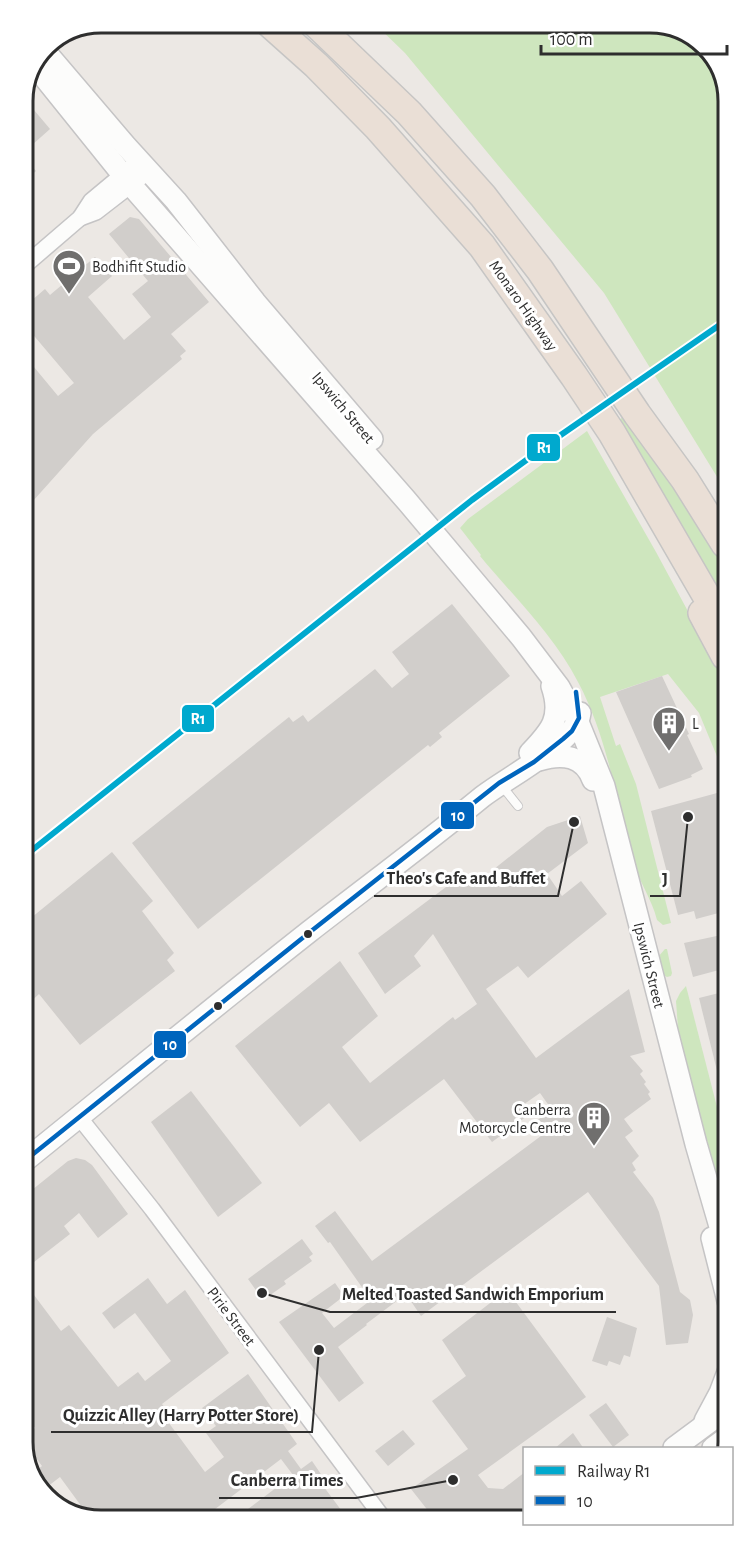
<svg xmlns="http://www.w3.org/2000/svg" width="751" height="1543" font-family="'Alegreya Sans',sans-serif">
<rect width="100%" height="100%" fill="#ece8e4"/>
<!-- green -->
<g fill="#cee6be">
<path d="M374,23h281l42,16 26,33 1,406 -5,2 -115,-187 -199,-240z"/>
<path d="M626,415l99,153v40l-109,-186z"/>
<path d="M587,431l69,121 69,128 1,98 -27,-65 -31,-39 -68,23 16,49 4,-2 16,40 35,139 -8,2 -6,-5c-5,-21 -18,-38 -24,-59 -17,-60 -25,-123 -55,-179 -24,-47 -65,-86 -98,-126l1,-1 -21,-27 8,-9z"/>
<path d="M665,949h2l5,24 -1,3 -4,1 -5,-3 -4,-17z"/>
<path d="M686,986l41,160 1,79 -49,-183 -3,-41 4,-8z"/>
</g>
<!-- building -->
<g fill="#d1cecb">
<path d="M23,97l27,32 -27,24z"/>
<path d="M23,156l13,15 -13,12z"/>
<path d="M130,217l9,2 70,83 -38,32 15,17 -6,5 2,3 -89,75 -69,77v-156l34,41 16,-13 -50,-59v-17l21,-18 5,6 45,-38 17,19 -24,21 36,43 27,-23 -19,-23 16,-13 -39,-47z"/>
<path d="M452,604l58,72 -71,57 3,4 -12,10 -2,-2 -230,184 -66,-86 157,-126 4,5 10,-7 5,7 67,-53 17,19 17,-14 -17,-22z"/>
<path d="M662,676l27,58 -2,1 16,34 -12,6 1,2 -33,12 -43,-97z"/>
<path d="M717,793l9,33v85l-30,8 -2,-8 -16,4 -27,-104z"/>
<path d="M580,816l8,27 -41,31 15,22 19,-15 26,33 -79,64 -10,-12 -32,23 50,69 93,-69 16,63 -15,4 13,15 -3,3 6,8 -2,2 6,8 -2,2 3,5 -27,20 9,12 -8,6 14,19 -7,7 4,7 -3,2 20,26 6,14 21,80 10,8 3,15 -5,28 -22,2 -7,-59 -71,-94 -167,124 -15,-22 -40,30 1,1 -29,22 26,36 -25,19 -60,-80 56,-39 9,13 -22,17 12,15 37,-28 -41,-58 -2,1 -13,-17 20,-15 37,50 173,-128 -9,-12 16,-11 -12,-17 -20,14 7,9 -35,26 -48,-63 -84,63 -31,-39 -29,24 -65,-81 105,-85 38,55 -36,31 28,36 83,-66 2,3 22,-16 -44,-70 -19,22 7,10 -36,28 -27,-41 92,-69 1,3 33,-10 63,-50z"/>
<path d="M112,852l41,49 -11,10 32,42 -7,7 8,11 -95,74 -41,-51 -13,12v-84z"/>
<path d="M726,934v32l-8,2 1,2 -26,7 -9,-34z"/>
<path d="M727,991v104h-4l-24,-97z"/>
<path d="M191,1091l71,92 -44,34 -67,-95z"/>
<path d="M76,1158l9,2 7,5 36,49 -30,24 -19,-25 -15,13 6,8 -36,28 -7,-9v-59l41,-33z"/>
<path d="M302,1239l11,15 -4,3 3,4 -28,20 2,3 -23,16 -15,-21z"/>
<path d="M148,1278l19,26 18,-14 44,63 -67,51 6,8 -5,3 42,57 19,-15 -18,-24 10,-7 -14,-18 46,-34 49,70 -9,7 13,18 11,-8 13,19 -4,3 26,35 -98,1 -5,-7 49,-37 -12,-16 -79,60 -106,1 -6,-2 -30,-41 -13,10 -12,-15 7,-6 -14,-19v-14l7,-5 -7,-8v-133l33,44 8,-6 49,62 20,-15 7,9 26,-20 -36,-48 -21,16 -12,-16z"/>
<path d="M507,1290l79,107 -108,78 10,13 15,1 22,-17v44l-92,1 -22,-28 57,-40 -36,-48 34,-25 -24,-36z"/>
<path d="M607,1317l30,11 -7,29 -6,-2 -4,10 -11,-4 -2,5 -15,-5z"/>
<path d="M606,1403l23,32 -16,12 -24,-32z"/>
<path d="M403,1430l12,14 -27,22 -13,-15z"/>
<path d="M573,1433l11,16h-30z"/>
</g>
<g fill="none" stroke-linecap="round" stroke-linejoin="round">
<!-- lane casing -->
<g stroke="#c5c4c5" stroke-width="10">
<path id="lane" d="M502,786l16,20"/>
</g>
<!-- street casing -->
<g stroke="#c5c4c5" stroke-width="18">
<g id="street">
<path d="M80,218l16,-6 53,-41"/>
<path d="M23,267l57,-49 11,-17 48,-40"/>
<path d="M79,1117l73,92 231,309"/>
</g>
</g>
<!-- secondary casing -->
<g stroke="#c5c4c5" stroke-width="24">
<g id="secondary">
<path d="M44,50l81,95 51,56 79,101 117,137"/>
<path d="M36,67l95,118 275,315 115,137 38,50 19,35 26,64 92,358 32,110"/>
<path d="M530,753c21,-22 33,-35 22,-67"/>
<path d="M539,760c23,-7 45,-5 54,20"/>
<path d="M27,1159c94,-76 188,-153 283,-228 58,-45 116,-88 172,-134 24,-19 95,-55 98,-84"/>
<path d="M712,1238l16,63"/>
<path d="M705,1421l15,-28 8,-21"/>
<path d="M674,1448l54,-40"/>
<path d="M713,1448l15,-11"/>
</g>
</g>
<!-- highway casing -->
<g stroke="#c6c5c4" stroke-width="30">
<g id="highway">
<path d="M269,23l47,42 62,63 104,118 92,130 38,57 113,195"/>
<path d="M315,23l94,90 74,83 57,74 97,144 48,66 40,64"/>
<path d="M702,613l23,43"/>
</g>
</g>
<!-- lane -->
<use href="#lane" stroke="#fcfcfb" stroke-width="8"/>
<!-- street -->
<use href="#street" stroke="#fcfcfb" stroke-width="15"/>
<!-- secondary -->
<use href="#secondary" stroke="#fcfcfb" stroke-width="21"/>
<!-- highway -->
<use href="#highway" stroke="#eadfd6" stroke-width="27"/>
<!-- bus-1 casing -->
<g stroke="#fff" stroke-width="9">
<path id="bus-1" d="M27,1159l283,-227 189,-149 35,-21 29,-23 9,-8 7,-13 -3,-26"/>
</g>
<!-- bus-1 -->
<use href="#bus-1" stroke="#0065bd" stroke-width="4.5"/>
<!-- rail-1 casing -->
<g stroke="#fff" stroke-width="10">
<path id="rail-1" d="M26,855l446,-355 83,-61 169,-117"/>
</g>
<!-- rail-1 -->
<use href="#rail-1" stroke="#00a9ce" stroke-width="6"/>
</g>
<!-- icons -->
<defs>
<g id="stadium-pin" transform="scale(1.725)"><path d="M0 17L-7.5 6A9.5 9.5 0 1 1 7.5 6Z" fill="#706f6e" stroke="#fff"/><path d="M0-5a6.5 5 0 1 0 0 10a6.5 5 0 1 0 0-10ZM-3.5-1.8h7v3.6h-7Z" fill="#fff"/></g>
<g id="building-pin" transform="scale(1.725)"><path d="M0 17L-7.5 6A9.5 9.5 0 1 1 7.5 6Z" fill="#706f6e" stroke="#fff"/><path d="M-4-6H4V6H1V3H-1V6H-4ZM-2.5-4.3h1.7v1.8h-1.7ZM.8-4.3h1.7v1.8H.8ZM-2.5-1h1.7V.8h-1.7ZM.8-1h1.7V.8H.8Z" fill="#fff"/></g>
</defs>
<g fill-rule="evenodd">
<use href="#stadium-pin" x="69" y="266"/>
<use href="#building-pin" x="669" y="723"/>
<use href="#building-pin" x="594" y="1118"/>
</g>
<!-- markers -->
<g fill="#2e2e2e" stroke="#fff" stroke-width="2">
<circle cx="308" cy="934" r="5"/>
<circle cx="218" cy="1006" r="5"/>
</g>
<g text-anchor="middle" stroke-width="6" stroke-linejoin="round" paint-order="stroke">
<!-- poi labels -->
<g font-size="16" fill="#2e2e2e" stroke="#fff" text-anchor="start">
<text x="92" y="272">Bodhifit Studio</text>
<text x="692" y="729">L</text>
<text x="571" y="1115" text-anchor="end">Canberra<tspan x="571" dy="18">Motorcycle Centre</tspan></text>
</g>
<!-- street labels -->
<g font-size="16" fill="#2e2e2e" stroke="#fff">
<text transform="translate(524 305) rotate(55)" y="6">Monaro Highway</text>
<text transform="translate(344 407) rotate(50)" y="6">Ipswich Street</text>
<text transform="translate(650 965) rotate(76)" y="6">Ipswich Street</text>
<text transform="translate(232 1316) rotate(53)" y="6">Pirie Street</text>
</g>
</g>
<!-- crop -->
<path d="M0 0H751V1543H0ZM101 33H650A68 68 0 0 1 718 101V1442A68 68 0 0 1 650 1510H101A68 68 0 0 1 33 1442V101A68 68 0 0 1 101 33Z" fill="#fff" fill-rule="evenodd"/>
<path fill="none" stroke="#2e2e2e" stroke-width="3" d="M101 33H650A68 68 0 0 1 718 101V1442A68 68 0 0 1 650 1510H101A68 68 0 0 1 33 1442V101A68 68 0 0 1 101 33Z"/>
<!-- callouts -->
<path fill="none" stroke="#2e2e2e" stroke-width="2" d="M574 822L558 896H374M688 817L680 896H650M262 1293L330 1312H616M319 1350L312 1432H51M453 1480L356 1498H219"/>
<g fill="#2e2e2e" stroke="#fff" stroke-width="2">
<circle cx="574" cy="822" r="6"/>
<circle cx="688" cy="817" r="6"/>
<circle cx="262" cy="1293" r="6"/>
<circle cx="319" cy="1350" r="6"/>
<circle cx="453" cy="1480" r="6"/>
</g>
<g font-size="18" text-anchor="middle" font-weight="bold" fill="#2e2e2e" stroke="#fff" stroke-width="6" stroke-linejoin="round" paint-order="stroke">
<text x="466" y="884">Theo's Cafe and Buffet</text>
<text x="665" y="885">J</text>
<text x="473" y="1300">Melted Toasted Sandwich Emporium</text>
<text x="181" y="1421">Quizzic Alley (Harry Potter Store)</text>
<text x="287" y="1486">Canberra Times</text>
</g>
<g stroke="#fff" stroke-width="2">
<rect x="526" y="433" width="35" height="29" rx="6" fill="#00a9ce"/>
<rect x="181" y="704" width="34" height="29" rx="6" fill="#00a9ce"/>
<rect x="440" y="801" width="35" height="29" rx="6" fill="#0065bd"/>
<rect x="153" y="1030" width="34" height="29" rx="6" fill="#0065bd"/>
</g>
<g font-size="16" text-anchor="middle" font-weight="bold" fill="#fff">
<text x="544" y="453">R1</text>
<text x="198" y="724">R1</text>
<text x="458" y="821">10</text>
<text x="170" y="1050">10</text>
</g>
<!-- legend -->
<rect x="523" y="1447" width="210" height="78" fill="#ffffff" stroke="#ababab" stroke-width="1.5"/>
<rect x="535" y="1466" width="30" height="9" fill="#00a9ce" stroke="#ababab" stroke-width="1.5"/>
<text x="577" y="1477" font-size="18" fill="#2e2e2e">Railway R1</text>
<rect x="535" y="1496" width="30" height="9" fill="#0065bd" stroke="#ababab" stroke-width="1.5"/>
<text x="577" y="1507" font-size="18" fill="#2e2e2e">10</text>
<!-- scale -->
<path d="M541 45v9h186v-9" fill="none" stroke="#2e2e2e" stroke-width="3"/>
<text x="550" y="45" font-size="18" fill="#2e2e2e" stroke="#ffffff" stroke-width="4.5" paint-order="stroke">100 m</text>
</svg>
